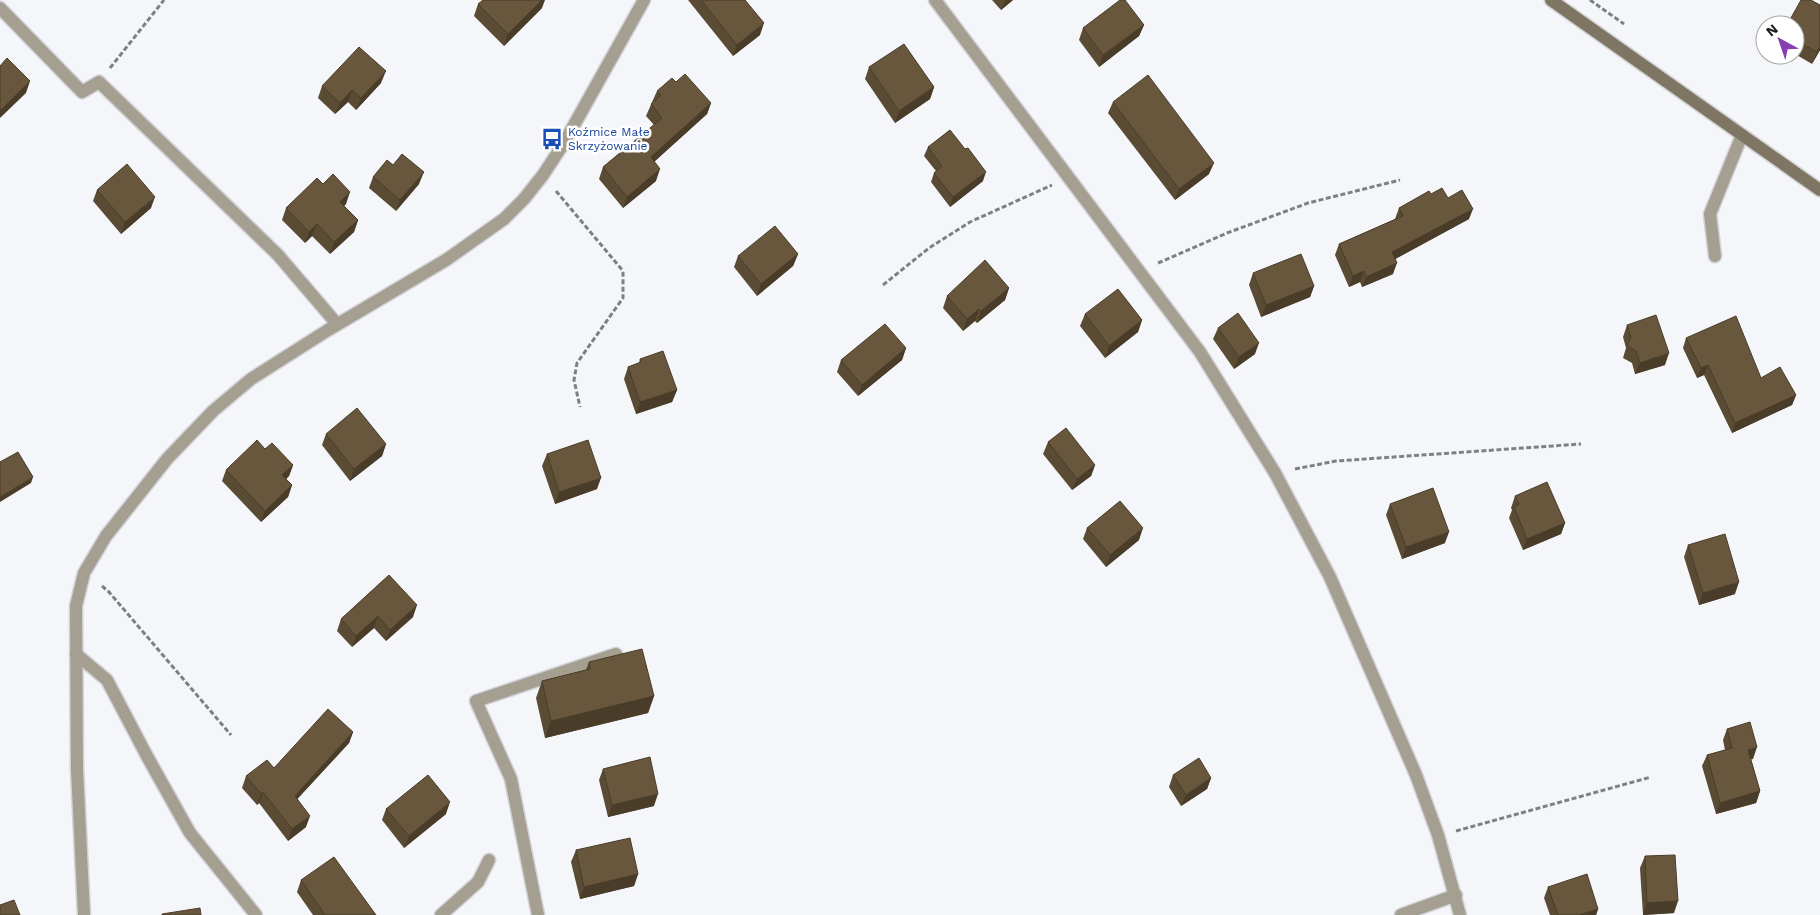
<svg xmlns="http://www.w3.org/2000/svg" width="1820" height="915" font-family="'Work Sans',sans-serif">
<rect width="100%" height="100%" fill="#f5f6fa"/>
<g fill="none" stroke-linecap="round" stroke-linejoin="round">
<!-- service casing -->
<g stroke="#d2d3d7" stroke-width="15">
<g id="service">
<path d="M0,8l82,84 17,-10 179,173 59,69"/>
<path d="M1715,256l-5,-42 32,-79"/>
<path d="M76,654l31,26 41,78 42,75 66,82"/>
<path d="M441,915l37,-33 11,-22"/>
<path d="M538,915l-27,-136 -35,-78 140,-47"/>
<path d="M1401,915l55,-20"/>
</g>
</g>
<!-- minor casing -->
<g stroke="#d2d3d7" stroke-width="15">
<g id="minor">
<path d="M935,0l265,352 75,121 55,104 86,198 22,60 22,80"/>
<path d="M84,915l-7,-146 -1,-163 8,-33 22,-37 61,-77 46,-48 38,-32 77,-49 118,-70 58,-41 20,-20 19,-24 21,-32 80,-143"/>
</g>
</g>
<!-- secondary casing -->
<g stroke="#d2d3d7" stroke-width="15">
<path id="secondary" d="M1551,0l269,190"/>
</g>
<!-- path -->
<g stroke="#7f8083" stroke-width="3" stroke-dasharray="5 2.5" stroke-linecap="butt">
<path d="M1590,0l34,24"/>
<path d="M110,68l54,-68"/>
<path d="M556,191l67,80v27l-46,65 -3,17 6,27"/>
<path d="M1158,263l69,-30 81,-30 92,-23"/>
<path d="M883,285l46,-37 41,-26 82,-37"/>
<path d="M1295,469l41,-8 245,-17"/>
<path d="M102,586l7,6 122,143"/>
<path d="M1456,831l195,-54"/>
</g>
<!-- service -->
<use href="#service" stroke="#a59f92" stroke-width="12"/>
<!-- minor -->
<use href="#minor" stroke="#a59f92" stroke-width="12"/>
<!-- secondary -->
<use href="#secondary" stroke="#7e7662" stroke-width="12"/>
</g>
<!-- wall -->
<g fill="#594b34">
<path d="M688,0h57l15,35 -27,21z"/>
<path d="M992,0h21l-12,10z"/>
<path d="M478,4l64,4 -38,38 -30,-30z"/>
<path d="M1144,25l-5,11 -40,31 -20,-27 4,-12z"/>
<path d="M1795,25l25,25 -8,14 -17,-10z"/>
<path d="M869,67l65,20 -4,12 -35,24 -30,-44z"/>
<path d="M676,82l35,21 -4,11 -53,48 2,19 -33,27 -24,-29 4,-12 51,-42 -8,-9 11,-25z"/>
<path d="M381,83l-25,27 -8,-8 -13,12 -17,-16 4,-12z"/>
<path d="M1113,102l96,72 -34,26 -67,-87z"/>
<path d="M928,147l37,2 18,32 -33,26 -19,-25 3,-9 2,-2 -12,-15z"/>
<path d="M393,165l26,19 -23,27 -27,-23 4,-11z"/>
<path d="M323,184l23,20 -2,2 14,14 -4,12 -24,22 -18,-18 -7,7 -23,-23 4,-12z"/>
<path d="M97,190l54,18 -30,26 -28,-33z"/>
<path d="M1431,194l17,4 21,21 -74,40 -2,15 -31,13 -2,-5 -11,5 -14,-32 4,-11 56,-25 4,-11z"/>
<path d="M798,254l-5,12 -36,30 -23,-29 4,-11z"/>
<path d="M1253,273l61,13 -4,11 -49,20 -12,-32z"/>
<path d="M1009,288l-4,12 -28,23 -2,-2 -12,10 -20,-23 4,-12z"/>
<path d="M1085,314l57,6 -4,12 -33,26 -25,-32z"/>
<path d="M1627,325l38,40 -30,9 -3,-11 -9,-5 3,-10 -3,-11z"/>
<path d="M1218,328l37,26 -21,15 -21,-30z"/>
<path d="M1686,338l75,40 35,17 -4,10 -60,28 -28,-58 -7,3 -14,-30z"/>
<path d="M906,348l-4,12 -44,36 -21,-24 4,-12z"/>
<path d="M640,359l37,31 -5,12 -36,12 -12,-35 4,-12 11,-4z"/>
<path d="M326,434l60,10 -4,12 -32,25 -28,-36z"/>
<path d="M1048,442l47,23 -4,11 -19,14 -29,-36z"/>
<path d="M265,449l28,16 -4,11 -3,3 6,6 -4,12 -27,25 -39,-41 4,-11z"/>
<path d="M547,454l50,35 -42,15 -13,-38z"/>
<path d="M1515,496l50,27 -4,11 -38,16 -14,-32 3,-8 -1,-2z"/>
<path d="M1390,504l55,39 -43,16 -16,-44z"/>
<path d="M1087,528l52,12 -33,27 -23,-28z"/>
<path d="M1688,545l47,49 -36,11 -15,-48z"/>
<path d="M389,575l24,42 -27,24 -12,-13 -22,19 -15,-16 4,-12z"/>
<path d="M589,662l65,34 -6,17 -103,25 -9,-40 6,-17 44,-11z"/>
<path d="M1727,729l26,30h-2l9,32 -4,12 -40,11 -14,-48 5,-11 18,-5 -2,-10z"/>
<path d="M353,732l-4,11 -52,56 9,28 -18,14 -29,-38 -2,2 -15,-17 4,-12 28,-8z"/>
<path d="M603,769l51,37 -46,11 -9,-37z"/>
<path d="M1173,775l38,3 -4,11 -26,17 -12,-19z"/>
<path d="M386,809l60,5 -42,34 -22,-28z"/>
<path d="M576,850l62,24 -4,12 -54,13 -9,-37z"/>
<path d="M1645,856l29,57 -31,2 -3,-47z"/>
<path d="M301,880l75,35h-63l-16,-23z"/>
<path d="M1548,887l50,22 -2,6h-46l-6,-17z"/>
</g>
<!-- shaded-wall -->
<g fill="#493d2a">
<path d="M542,0h3l-3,8 -38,38 4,-12z"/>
<path d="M1005,0h8l-12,10z"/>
<path d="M764,23l-4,12 -27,21 4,-11z"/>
<path d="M1144,25l-5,11 -40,31 4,-12z"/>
<path d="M1820,46v4l-8,14 5,-12z"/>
<path d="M386,71l-5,12 -25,27 5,-12z"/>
<path d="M30,81l-4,12 -26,25v-7z"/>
<path d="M934,87l-4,12 -35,24 4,-12z"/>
<path d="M352,90l-4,12 -13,12 5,-11z"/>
<path d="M711,103l-4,11 -61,55 5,-12z"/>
<path d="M1214,163l-5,11 -34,26 4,-11z"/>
<path d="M660,169l-4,12 -33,27 4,-11z"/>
<path d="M424,172l-5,12 -23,27 4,-11z"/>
<path d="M986,172l-3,9 -33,26 3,-10z"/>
<path d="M350,192l-4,12 -10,9 4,-11z"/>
<path d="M155,197l-4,11 -30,26 4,-12z"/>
<path d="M1473,209l-4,10 -81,44 4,-11z"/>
<path d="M358,220l-4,12 -24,22 4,-12z"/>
<path d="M317,224l-5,12 -7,7 4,-11z"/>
<path d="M798,254l-5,12 -36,30 4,-12z"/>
<path d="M1397,263l-4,11 -31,13 4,-10z"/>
<path d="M1364,271l-4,11 -11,5 4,-11z"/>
<path d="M1314,286l-4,11 -49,20 5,-12z"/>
<path d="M1009,288l-4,12 -28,23 4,-12z"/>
<path d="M979,309l-4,12 -12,10 4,-12z"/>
<path d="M1142,320l-4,12 -33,26 4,-12z"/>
<path d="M1259,343l-4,11 -21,15 5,-12z"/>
<path d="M906,348l-4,12 -44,36 4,-11z"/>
<path d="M1669,353l-4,12 -30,9 5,-11z"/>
<path d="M1708,365l-4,10 -7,3 4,-10z"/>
<path d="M677,390l-5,12 -36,12 4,-12z"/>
<path d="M1796,395l-4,10 -60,28 3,-10z"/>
<path d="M386,444l-4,12 -32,25 4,-12z"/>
<path d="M293,465l-4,11 -11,11 4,-12z"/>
<path d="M1095,465l-4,11 -19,14 5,-11z"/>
<path d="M33,477l-2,6 -31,19v-5z"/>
<path d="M601,478l-4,11 -42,15 4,-12z"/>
<path d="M292,485l-4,12 -27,25 4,-11z"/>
<path d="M1565,523l-4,11 -38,16 4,-11z"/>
<path d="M1143,528l-4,12 -33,27 4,-12z"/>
<path d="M1449,532l-4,11 -43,16 4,-12z"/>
<path d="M1739,582l-4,12 -36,11 4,-12z"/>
<path d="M417,605l-4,12 -27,24 4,-11z"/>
<path d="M378,616l-4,12 -22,19 4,-11z"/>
<path d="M654,696l-6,17 -103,25 6,-17z"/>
<path d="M353,732l-4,11 -59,64 5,-11z"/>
<path d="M1757,747l-4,12 -9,2 4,-11z"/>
<path d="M1211,778l-4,11 -26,17 5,-11z"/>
<path d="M1760,791l-4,12 -40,11 4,-11z"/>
<path d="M263,792l-4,11 -2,2 4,-11z"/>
<path d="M658,794l-4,12 -46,11 4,-12z"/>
<path d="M450,802l-4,12 -42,34 5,-12z"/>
<path d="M310,816l-4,11 -18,14 4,-12z"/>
<path d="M638,874l-4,12 -54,13 4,-12z"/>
<path d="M1678,901l-4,12 -31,2 4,-12z"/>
<path d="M1598,909l-2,6h-17z"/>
</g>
<!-- building -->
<g fill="#68573c" stroke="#493d2a">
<path d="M483,0h59l-34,34 -30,-30z"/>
<path d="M701,0h44l19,23 -27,22z"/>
<path d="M1120,0h5l19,25 -41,30 -20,-27z"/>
<path d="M1801,0h10l9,5v41l-3,6 -22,-12v-15h-8z"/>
<path d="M904,44l30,43 -35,24 -30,-44z"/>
<path d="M359,47l27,24 -25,27 -9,-8 -12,13 -18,-17z"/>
<path d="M7,58l23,23 -30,30v-45z"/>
<path d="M685,74l26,29 -60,54 9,12 -33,28 -24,-30 59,-49 -11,-14 10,-9 -4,-4 15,-13 4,4z"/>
<path d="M1148,75l66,88 -35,26 -66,-87z"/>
<path d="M950,130l15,19 3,-1 18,24 -33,25 -19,-24 8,-7 -14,-19z"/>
<path d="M402,154l22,18 -24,28 -27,-23 14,-17 6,5z"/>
<path d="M127,164l28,33 -30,25 -28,-32z"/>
<path d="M333,174l17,18 -10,10 18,18 -24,22 -17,-18 -8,8 -23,-24 31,-30 6,6z"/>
<path d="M1442,188l6,10 14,-8 11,19 -81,43 5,11 -31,14 -2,-6 -11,5 -14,-32 64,-28 -4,-8 30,-17 2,3z"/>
<path d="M775,226l23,28 -37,30 -23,-28z"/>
<path d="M1301,254l13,32 -48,19 -13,-32z"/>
<path d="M985,260l24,28 -28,23 -2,-2 -12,10 -20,-23z"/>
<path d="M1118,289l24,31 -33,26 -24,-32z"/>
<path d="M1238,313l21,30 -20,14 -21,-29z"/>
<path d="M1656,315l13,38 -29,10 -4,-12 -9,-5 4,-9 -4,-12z"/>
<path d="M1736,316l25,62 19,-11 16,28 -61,28 -27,-58 -7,3 -15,-30z"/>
<path d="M885,324l21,24 -44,37 -21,-25z"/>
<path d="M663,351l14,39 -37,12 -12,-35 13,-5 -1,-3z"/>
<path d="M357,408l29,36 -32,25 -28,-35z"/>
<path d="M1066,428l29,37 -18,14 -29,-37z"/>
<path d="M257,440l8,9 7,-6 21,22 -11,10 10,10 -27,26 -39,-41z"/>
<path d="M588,440l13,38 -42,14 -12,-38z"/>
<path d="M18,452l15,25 -33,20v-35z"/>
<path d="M1547,482l18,41 -38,16 -13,-32 5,-3 -4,-8z"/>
<path d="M1433,488l16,44 -43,15 -16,-43z"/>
<path d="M1120,501l23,27 -33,27 -23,-27z"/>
<path d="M1725,534l14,48 -36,11 -15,-48z"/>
<path d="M389,575l28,30 -27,25 -12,-14 -22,20 -15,-17z"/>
<path d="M642,649l12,47 -103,25 -9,-40 48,-12 -1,-7z"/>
<path d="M328,709l25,23 -58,64 15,20 -18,13 -29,-37 -2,2 -15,-18 21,-16 7,8z"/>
<path d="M1750,722l7,25 -9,3 12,41 -40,12 -13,-48 25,-7 -5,-19z"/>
<path d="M650,757l8,37 -46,11 -9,-36z"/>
<path d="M1199,758l12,20 -25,17 -13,-20z"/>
<path d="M428,775l22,27 -41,34 -23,-27z"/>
<path d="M630,838l8,36 -54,13 -8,-37z"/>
<path d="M1675,855l3,46 -31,2 -2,-47z"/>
<path d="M334,857l42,58h-51l-24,-35z"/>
<path d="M1587,874l11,35 -19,6h-21l-10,-28z"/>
<path d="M14,900l6,15h-20v-10z"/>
<path d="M200,908l1,7h-39v-1z"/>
</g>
<!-- icons -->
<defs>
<g id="bus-bare" transform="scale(1.725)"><path d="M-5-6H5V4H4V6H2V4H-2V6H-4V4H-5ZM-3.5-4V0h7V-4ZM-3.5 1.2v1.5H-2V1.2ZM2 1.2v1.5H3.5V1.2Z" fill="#1a4fb4" stroke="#fff" stroke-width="2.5" paint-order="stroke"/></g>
</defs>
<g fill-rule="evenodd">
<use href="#bus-bare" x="552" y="139"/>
</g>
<g text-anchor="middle" stroke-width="5" stroke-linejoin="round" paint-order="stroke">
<!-- transit labels -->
<g font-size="12" fill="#164399" stroke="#fff" text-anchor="start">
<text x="568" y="136">Koźmice Małe<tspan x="568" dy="14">Skrzyżowanie</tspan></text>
</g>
</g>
<!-- north arrow -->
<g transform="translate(1780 40) rotate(320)"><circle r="24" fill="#ffffff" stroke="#a4a4a5"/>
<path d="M0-4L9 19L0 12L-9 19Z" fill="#863eb1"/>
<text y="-8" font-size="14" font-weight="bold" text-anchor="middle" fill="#1b1c1d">N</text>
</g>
</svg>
